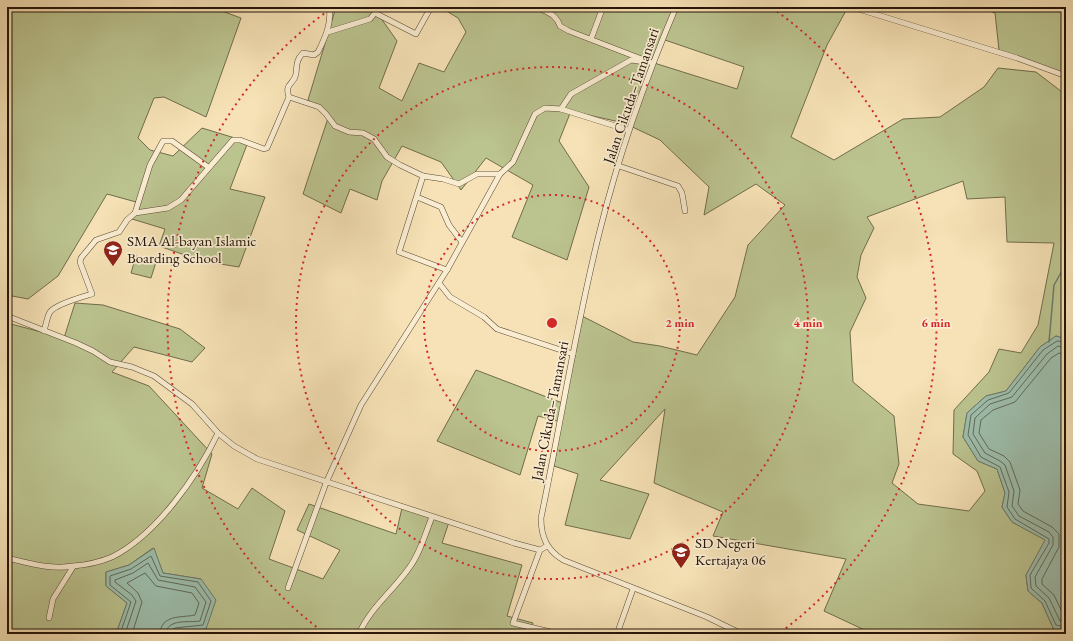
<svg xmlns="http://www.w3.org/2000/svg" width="1073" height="641" font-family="'EB Garamond',serif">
<rect width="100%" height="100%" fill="#f6e2b6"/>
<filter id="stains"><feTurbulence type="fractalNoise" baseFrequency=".005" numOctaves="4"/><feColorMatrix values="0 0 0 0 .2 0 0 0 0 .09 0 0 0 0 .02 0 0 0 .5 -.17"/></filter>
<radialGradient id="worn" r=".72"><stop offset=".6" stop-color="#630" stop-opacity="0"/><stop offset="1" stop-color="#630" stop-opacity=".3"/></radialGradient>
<!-- green -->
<g fill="#bbc38f" stroke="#706c4c" fill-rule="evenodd">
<path d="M7,7h204l30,11 -35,99 -42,-20 -10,1 -16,40 12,12 23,6 29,-28 46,14 -18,47 35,8 -26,70 -37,-6 -43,-15 6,-17 -33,-10 4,-17 -29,-8 -49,82 -30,23 -21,-4z"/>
<path d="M336,7h37l24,34 -18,47 23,13 17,-38 25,9 22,-40 -8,-14 -18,-11h408l-21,38 -36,92 43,23 69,-41 37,-2 44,-30 14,-19 38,4 30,23v185l-3,6 3,4v49l-10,-3 -16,11 -34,44 -20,5 -19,17 -4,24 15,24 19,8 8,24 -3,14 10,15 34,18 -20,35 2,16 14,12 12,27 12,1v3h-193l-49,-23 22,-52 -133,-23 10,-24 -69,-29 11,-74 -65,71 49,14 -19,45 -65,-14 13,-51 -24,-8 7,-44 -23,-6 -18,59 -83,-34 39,-71 89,34 15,-89 53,27 27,4 37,9 38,-58 13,-52 37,-40 -29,-21 -52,31 5,-28 -49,-47 -36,-17 -53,-12 -12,30 30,46 -22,73 -55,-23 21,-52 -47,-27 -25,32 -20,-28 -39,-16 -20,35 -5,19 -27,-11 -9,24 -38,-19 26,-79 -21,-15zM662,39l82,28 -7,22 -86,-27zM963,181l4,18 38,-2 2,45 47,1 -16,82 -17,28 -22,-4 -10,23 -35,38 -1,44 24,17 8,20 -16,20 -51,-7 -26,-21 7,-19 -5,-48 -41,-34 -3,-50 16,-34 -9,-21 4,-22 13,-27 -7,-11z"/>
<path d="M979,7h87v68l-67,-25 -4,-37z"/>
<path d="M136,256l20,6 -5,16 -20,-5z"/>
<path d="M75,303l28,2 77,24 25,19 -13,14 -58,-15 -22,25 37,14 63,68 -10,34 36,21 14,-21 33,23 -16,48 54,20 17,-29 -43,-20 12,-26 87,30 6,-26 47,14 -7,21 80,22 -15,51 26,7 -3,11h-356l1,-2 31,-3 -5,-50 -38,-6 -10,-25 -24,17 -23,7v14l21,17 -11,31h-109v-311l57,15z"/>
</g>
<!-- water -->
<g fill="#9dbeac" stroke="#6d7a6b">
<path d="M1056,336l10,3v292l-12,-1 -12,-27 -14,-12 -2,-16 19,-35 -33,-18 -10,-15 3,-14 -8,-24 -19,-8 -15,-24 4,-24 19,-17 20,-5 34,-44z"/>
<path d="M154,548l9,25 38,6 15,21 -10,29 -31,3 -1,2h-58l11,-31 -21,-17v-14l23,-7z"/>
</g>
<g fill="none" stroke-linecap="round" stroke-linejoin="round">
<!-- shore -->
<g stroke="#61695a" stroke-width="1">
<path d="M1066,342l-9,-1 -14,9 -34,43 -21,7 -17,15 -3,20 13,22 19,10 9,25 -2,15 8,12 34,20v4l-19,32 1,13 14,13 11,24 10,2"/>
<path d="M1066,348l-8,-2 -11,8 -35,43 -22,7 -15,14 -2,16 12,19 15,8 5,4 9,26 -2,15 7,10 30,16 4,5v8l-18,32 1,9 13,12 11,23 6,1"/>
<path d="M1066,354l-7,-1 -8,5 -36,44 -22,8 -12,10 -2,13 10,16 15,7 6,6 10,28 -2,14 5,7 29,16 7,7v13l-17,32v5l12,11 9,19 3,2"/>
<path d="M120,634l11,-32 -21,-17v-9l21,-7 20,-13 9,20 38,6 13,19 -8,24 -28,3 -3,2 -1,4"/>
<path d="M125,634l11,-33 -4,-6 -17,-13v-2l18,-7 15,-10 10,17 37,7 11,15 -6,19c-12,2 -33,-3 -34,13"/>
<path d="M132,634l10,-32 -4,-9 -11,-10 18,-10 11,13 36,7 7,10 -4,12c-14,3 -34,-1 -35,19"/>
</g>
<!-- stream -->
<path stroke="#6d7a6b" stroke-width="1.5" d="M1049,342l5,-57 12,-21"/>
<!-- minor casing -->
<g stroke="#594834" stroke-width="6">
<g id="minor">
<path d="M537,7c11,6 19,7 23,19l9,5 83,32"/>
<path d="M676,7c-31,73 -57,147 -76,223 -24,95 -39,192 -59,288 0,19 6,32 22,42l144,57 35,17"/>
<path d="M852,7l165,51 49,18"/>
<path d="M328,32l42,-13 5,-6 41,21 15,-27"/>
<path d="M591,39l12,-32"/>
<path d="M289,97l30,10 7,7 9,12 14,6 14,1 11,6 13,18 13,8 23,11 20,3 16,5 18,-10h23"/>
<path d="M561,109l10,-15 60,-34 14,2"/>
<path d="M619,166l59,20 4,7 3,18"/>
<path d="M423,176l-24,76 48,18"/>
<path d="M417,197l24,10 8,18 13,17"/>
<path d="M135,213l15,-48 13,-24h9l36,26"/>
<path d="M439,283l11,14 34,20 13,12 76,25"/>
<path d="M7,316l69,27 17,8 17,11 22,5 22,9 38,28 26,29 16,13 23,13 257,84 26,7 7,-4"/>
<path d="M44,331c2,-6 3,-14 6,-19 6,-8 32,-15 42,-18l-12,-32 1,-4 15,-18 23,-8 8,-12 8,-7 33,-5 13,-8 52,-60h7l24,9 3,-1 22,-51c-5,-14 5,-12 7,-23 1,-9 0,-14 7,-21l11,2 4,-3c7,-14 14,-29 11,-45"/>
<path d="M540,550l-27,73 46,11"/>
<path d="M7,558c21,5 44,12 66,8 13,-1 27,-4 39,-9 44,-22 85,-80 106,-124"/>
<path d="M288,588l38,-105 35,-78 86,-135 53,-96 13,-12 22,-48 10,-6 16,1 67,21"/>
<path d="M49,618l4,-19 20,-32"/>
<path d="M359,634c11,-26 34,-43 50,-66 11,-14 16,-34 23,-51"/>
<path d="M617,634l16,-45"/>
</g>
</g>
<!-- minor -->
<use href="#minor" stroke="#f9ecd0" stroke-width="5"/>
</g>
<!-- distance rings -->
<g fill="none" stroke="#d62828" stroke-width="2" stroke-dasharray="2 4">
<circle cx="552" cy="323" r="128"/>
<circle cx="552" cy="323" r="256"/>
<path d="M326 634A384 384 0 0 1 332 8M772 8A384 384 0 0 1 778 634"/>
</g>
<!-- icons -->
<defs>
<g id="school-pin" transform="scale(1)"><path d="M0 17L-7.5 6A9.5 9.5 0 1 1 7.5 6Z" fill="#8f2418" stroke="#f9ecd0"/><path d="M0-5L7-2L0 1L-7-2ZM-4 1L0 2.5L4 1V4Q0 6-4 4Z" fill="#fff"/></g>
</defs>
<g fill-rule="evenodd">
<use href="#school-pin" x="113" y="250"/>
<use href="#school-pin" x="681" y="552"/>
</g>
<g text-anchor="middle" stroke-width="3.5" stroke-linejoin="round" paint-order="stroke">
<!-- street labels -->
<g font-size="15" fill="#251409" stroke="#f9ecd0">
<text transform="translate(631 96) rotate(-71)" y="5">Jalan Cikuda–Tamansari</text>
<text transform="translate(550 411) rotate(-79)" y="5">Jalan Cikuda–Tamansari</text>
</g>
<!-- poi labels -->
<g font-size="15" fill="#251409" stroke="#f9ecd0" text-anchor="start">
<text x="127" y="246">SMA Al-bayan Islamic<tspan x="127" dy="17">Boarding School</tspan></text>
<text x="695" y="548">SD Negeri<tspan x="695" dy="17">Kertajaya 06</tspan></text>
</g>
</g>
<circle cx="552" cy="323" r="6" fill="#d62828" stroke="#f9ecd0" stroke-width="2"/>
<g font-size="12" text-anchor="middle" font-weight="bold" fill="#d62828" stroke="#f9ecd0" stroke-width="3.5" stroke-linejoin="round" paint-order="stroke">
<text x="680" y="327">2 min</text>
<text x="808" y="327">4 min</text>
<text x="936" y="327">6 min</text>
</g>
<!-- margin -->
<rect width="1073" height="641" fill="none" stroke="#f6e2b6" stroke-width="24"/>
<rect x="8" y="8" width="1057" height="625" fill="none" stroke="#251409" stroke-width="2"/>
<rect x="12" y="12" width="1049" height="617" fill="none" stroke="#251409"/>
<rect width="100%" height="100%" filter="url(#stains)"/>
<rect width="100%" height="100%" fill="url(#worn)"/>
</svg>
